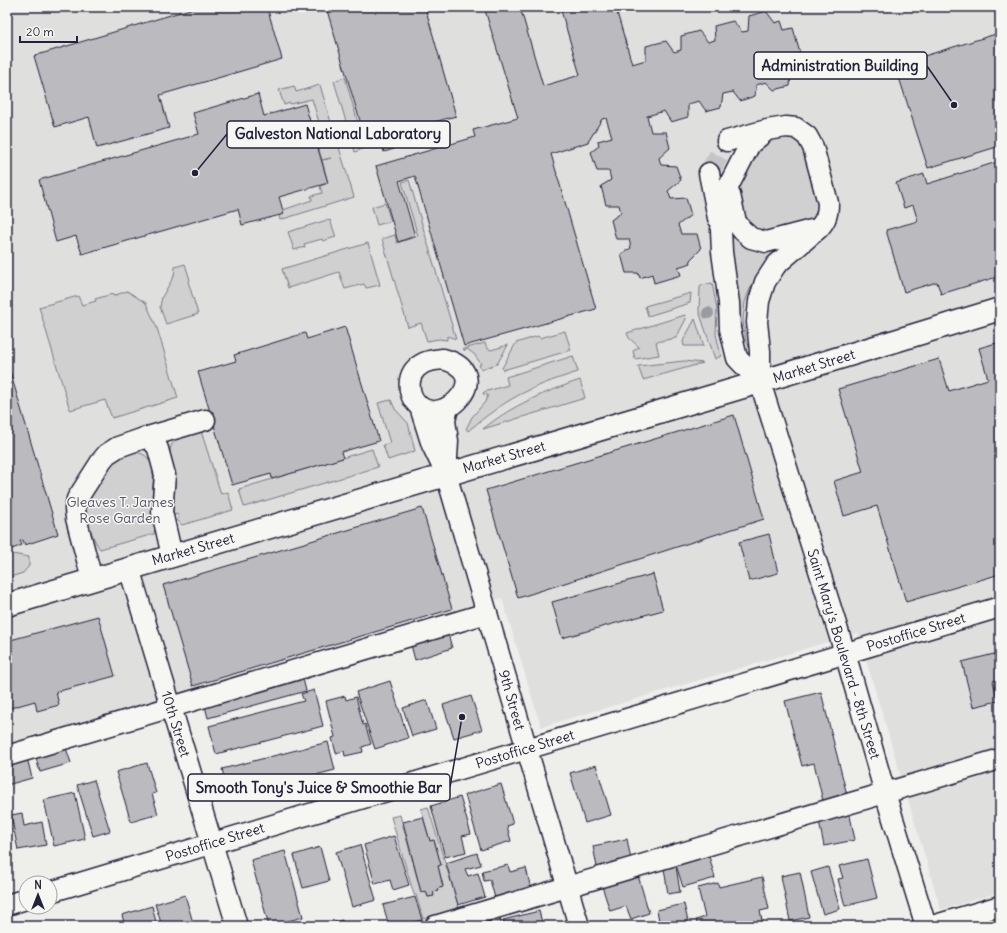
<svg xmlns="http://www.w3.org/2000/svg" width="1007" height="933" font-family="Delius,sans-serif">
<rect width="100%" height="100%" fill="#eeeeeb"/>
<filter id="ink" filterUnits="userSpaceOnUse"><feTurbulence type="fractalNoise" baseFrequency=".025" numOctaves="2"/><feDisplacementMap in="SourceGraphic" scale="8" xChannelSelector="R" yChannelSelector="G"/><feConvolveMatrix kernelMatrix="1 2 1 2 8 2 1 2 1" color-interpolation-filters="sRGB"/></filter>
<g filter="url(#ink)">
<!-- built -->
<path fill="#dfdfde" d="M7,7h993v885l-59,18 -83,-277 -317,94 -39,-129 -495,149z"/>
<!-- green -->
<g fill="#d0d0d1" stroke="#797986">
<path d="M345,77l20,71 -10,4 -21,-71z"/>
<path d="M320,85l12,41 -11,3 -9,-30 -21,5 -1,-1 -6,2 -5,-15 15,-4 2,6z"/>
<path d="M334,131l20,66 -74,23 -1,-5 5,-1 -1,-4 29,-10 -1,-4 11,-3 -2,-7 8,-3 -6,-23 9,-2 -9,2 -7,-23z"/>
<path d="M787,137l7,2 6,5 5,7 13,48v11l-4,7 -7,7 -47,11 -14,-8 -8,-38c8,-15 21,-47 39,-51 3,-1 7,-1 10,-1z"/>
<path d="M409,180l47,159 -9,-3v4l-8,-1 -12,2 -6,-18 -13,4 -26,-88 13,-4 2,8 21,-7 -16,-54z"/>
<path d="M385,203l6,18 -14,4 -5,-18z"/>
<path d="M327,220l1,1 2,-1 6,17 -13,4 -1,-2 -18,5 1,3 -11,3 -6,-18z"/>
<path d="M731,229l43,20v7l-13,14 -6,10 -6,11 -4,11 -2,18 3,21 -1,2 -4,-13 -1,-22 -9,-56z"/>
<path d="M368,243l12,42 -14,3 -2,-4 -19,5 -6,-17 -51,16 -6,-19z"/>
<path d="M185,264l5,16 -2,1 10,33 -32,10 -6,-17 2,-10 12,-21 1,-9z"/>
<path d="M712,283l5,26 -1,25 5,22 -6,3 -16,-48 1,-24 2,-2z"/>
<path d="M127,291l19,12 11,25 21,70 -66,20 -7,-18 -35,10 -31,-103 39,-11 4,9 14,-4 -1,-2 17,-5 1,2z"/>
<path d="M691,293l-1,10 -42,13 -3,-10z"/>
<path d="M685,315l1,4 -10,19 -20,4 3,13 -24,4 -2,-8 6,-4 -10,-9 -2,-5z"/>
<path d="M695,319l9,27h-20l-1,-5z"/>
<path d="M565,331l6,19 -68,20 -1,-2 14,-25 22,-7 2,2z"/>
<path d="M485,343l2,5 4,2 17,-5 -11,19 -16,5 -2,-4 2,-1 -7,-10 -7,-5 -2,2 -2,-2z"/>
<path d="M573,356l5,16c-23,7 -48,16 -68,28 -15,9 -29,20 -42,31l-2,-2 6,-12 13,-15 3,-7 -5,-1 1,-2 24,-7 -2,-8z"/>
<path d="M684,361l19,2 -60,17 -5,-14z"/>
<path d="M580,380l5,18 -102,31c31,-25 60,-36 97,-49z"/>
<path d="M391,400l4,9 13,14 7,28 -27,9 -5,-15 7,-2 -12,-40z"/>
<path d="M201,431l20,63 7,-2 5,18 -51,15 -5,-5 2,-2 -2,-4 -3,1c-3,-13 2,-24 1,-37 0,-9 -6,-18 -5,-27 1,-15 20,-17 31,-20z"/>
<path d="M372,449l6,18 -134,40 -5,-18z"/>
<path d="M134,452c29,2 16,38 18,58 0,10 5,12 2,24l-54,15c-7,-8 -16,-34 -13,-44l23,-44 5,-4z"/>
<path d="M7,553l22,4v9l-6,7 -16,5z"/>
<path d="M428,807l31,101 -36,11 -7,-24h-2l-23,-78 9,-2 21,77 5,-1 2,6 5,-1v-4l4,-1v-2l6,-3 -5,-20 3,-1 -7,-24h-4l-9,-32z"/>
</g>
<!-- building -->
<g fill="#bbbbbf" stroke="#22223b">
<path d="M197,7h70l15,52 -122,36 9,33 -72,20 -8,-31 -34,10 -21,-71z"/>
<path d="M326,7h99l31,109 -66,18 4,15 -10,3 -4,-15 -14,4z"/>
<path d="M484,7h36l23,79 37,-11 -20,-68h63l-7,2 16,55 14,-4v-14l20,-5 8,11 7,-2v-14l18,-5 9,11 7,-2 -1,-14 19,-5 9,11 6,-1 1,-15 17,-5 9,12 6,-2 3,9 9,-2 8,29 -8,3 4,13 -6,2 -1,11 -16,4 -8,-8 -10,3 -1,11 -15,5 -7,-9 -10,2 -2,13 -15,4 -7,-10 -11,3v13l-17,5 -7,-11 -17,5 4,16h15l4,16 -11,10 2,7 15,1 5,14 -13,11 3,8 15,-1 5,17 -13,10 3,9h16l4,15 -11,11 1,3 -13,4 3,8 -27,8 -2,-9 -12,4 -2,-5h-12l-5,-19 10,-6 -2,-9h-13l-5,-19 10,-7 -2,-8h-13l-5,-19 10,-6 -2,-9h-12l-6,-19 8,-6 -1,-5 14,-4 -6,-19 -4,1 -14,23 -37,12 45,155 -132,37 -49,-170 -16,5 16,55 -17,6 -22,-76 99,-29 -2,-7 45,-12z"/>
<path d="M999,33l1,3v110l-72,22 -33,-103z"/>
<path d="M258,94l6,22 41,-12 23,79 -49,14 5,17 -42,11 -4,-16 -156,45 -6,-18 -20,6 -17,-62 160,-46 -6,-21z"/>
<path d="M1000,161v115l-59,18 -4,-12 -33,10 -18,-62 32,-9 -5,-16 -9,3 -8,-25 28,-9 3,10z"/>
<path d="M345,327l34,114 -38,11 2,6 -71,21 -1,-5 -39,11 -34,-113 38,-11 -2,-6 71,-22 2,6z"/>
<path d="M1000,342v232l-94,28 -29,-96 -33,10 -10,-35 29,-9 -25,-83 101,-30 10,32 39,-12 -9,-31z"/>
<path d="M9,368l49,166 -33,11 -2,-5 -3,1 2,4 -15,6v-182z"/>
<path d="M734,415l30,104 -246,79 -32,-108z"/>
<path d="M422,508l30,101 -259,77 -30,-101z"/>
<path d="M769,534l9,39 -29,8 -10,-39z"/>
<path d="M653,574l10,36 -101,28 -10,-36z"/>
<path d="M98,616l17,60 -59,16 3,13 -22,6 -2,-10 -28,8v-68z"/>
<path d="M447,630l5,18 -37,12 -5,-19z"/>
<path d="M994,654l6,25 -7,2 5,20 -25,6 -11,-45z"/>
<path d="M302,675l4,16 -98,27 -4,-16z"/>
<path d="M390,681l18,57 -33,11 -19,-57z"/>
<path d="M314,690l9,36 -107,28 -7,-28 95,-25 -3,-7z"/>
<path d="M821,692l26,103 -24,6 -9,-38 -12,3 -17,-65z"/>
<path d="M345,696l1,4 10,-3 7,28 2,-1 6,20 -9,3 1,5 -18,4 -1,-5 -8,2 -4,-15 3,-1 -9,-36z"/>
<path d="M471,696l11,34 -28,8 -11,-33z"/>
<path d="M427,700l9,29 -24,7 -9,-28z"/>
<path d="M328,742l7,28 -106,27 -7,-28z"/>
<path d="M65,745l6,18 -31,9 -5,-17z"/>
<path d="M27,758l5,20 -25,7v-22z"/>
<path d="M147,763l9,30 -4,1 6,20 -27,8 -15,-50z"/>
<path d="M596,765l15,50 -26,8 -15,-50z"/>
<path d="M94,780l16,51 -17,5 -16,-51z"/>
<path d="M501,784l12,40 -6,2 4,15 -30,9 -16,-55z"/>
<path d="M75,793l10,46 -31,7 -10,-46z"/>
<path d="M460,797l11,37 -9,2 4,16 -21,5 -14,-51z"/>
<path d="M849,811l6,29 -31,6 -6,-30z"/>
<path d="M22,813l2,13 18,-4 4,23 -28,5 -7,-35z"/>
<path d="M423,817l7,24 4,-1 7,25 -3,1 5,21 -6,2 1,2 -5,1 1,4 -6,1 -2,-6 -5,1 -18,-70z"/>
<path d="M394,836l15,49 -16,5 -3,-10 -15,4 -11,-39z"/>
<path d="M627,839l4,21 -34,7 -4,-21z"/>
<path d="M360,845l16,55 -24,7 -16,-55z"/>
<path d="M320,847l9,34 -26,7 -9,-33z"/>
<path d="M285,851l18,66 -34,9 -18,-66z"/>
<path d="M708,852l7,26 -32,9 -8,-25z"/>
<path d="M477,853l4,12 -16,4 3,7 10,-3 7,24 -27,8 -12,-42z"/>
<path d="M867,859l10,39 -32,8 -7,-27 5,-1 -4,-12z"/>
<path d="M508,865l2,7 16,-4 5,21 -36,9 -5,-18 -6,1 -2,-10z"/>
<path d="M676,866l4,26 -12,2 -4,-26z"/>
<path d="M828,867l12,42 -17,5 -12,-42z"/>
<path d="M637,872l12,41 -18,6 -5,-13 -16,5 -9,-28z"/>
<path d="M800,872l9,45 -19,4 -9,-45z"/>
<path d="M762,877l7,32 -9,2 3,15h-65l-2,-6 9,-3 -7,-29 20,-5 1,4z"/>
<path d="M185,895l9,31h-32l-7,-22z"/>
<path d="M415,897l7,23 -24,6h-9l-6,-21z"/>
<path d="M684,904l5,22h-29l-3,-16z"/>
<path d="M152,906l5,20h-32l-3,-11z"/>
<path d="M539,911l4,15h-38l-2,-6z"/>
<path d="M499,914l3,12h-34z"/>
<path d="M342,920l2,6h-19v-1z"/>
<path d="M652,921l1,5h-23z"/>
</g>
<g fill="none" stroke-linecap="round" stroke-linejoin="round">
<!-- minor-tunnel -->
<path stroke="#c5c5c8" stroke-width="20" stroke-dasharray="20 10" stroke-linecap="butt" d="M709,173l18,-32"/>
<!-- minor casing -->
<g stroke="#22223b" stroke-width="23">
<g id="minor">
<path d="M727,141l36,-10"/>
<path d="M709,173l9,45"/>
<path d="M730,195l6,27 6,8 9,8 15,4 46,-12"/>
<path d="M443,359c54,14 2,69 -24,47 -13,-12 -13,-33 3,-42 6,-4 14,-4 21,-5z"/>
<path d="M760,382l-23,-24 -7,-29 -1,-26 -7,-51 -1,-22 3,-26 4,-17 22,-43 17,-14 19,-3 10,1 11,8 6,11 15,56c0,11 -2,17 -9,25l-43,37 -11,17 -6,19 -2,21 3,29v31l85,271 40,140 41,133"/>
<path d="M420,407l12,38 14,29 133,452"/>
<path d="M144,438l61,-18"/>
<path d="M446,474l2,-33 -3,-20 3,-14"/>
<path d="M129,568l108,358"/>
<path d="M92,579l-16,-61 -1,-9 2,-10 25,-39 5,-6 11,-7 26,-9 5,1 7,6 2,4 7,26 -3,37 10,44"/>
<path d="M7,756l480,-143"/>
<path d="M50,892l950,-285"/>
<path d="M7,905l19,-6"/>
<path d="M435,926l565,-167"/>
<path d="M932,926l68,-20"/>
</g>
</g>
<!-- major casing -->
<g stroke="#22223b" stroke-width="25">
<path id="major" d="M7,605l753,-223 240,-73"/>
</g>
<!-- minor -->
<use href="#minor" stroke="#f6f6f2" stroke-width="20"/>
<!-- major -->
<use href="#major" stroke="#f6f6f2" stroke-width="22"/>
</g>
<!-- trees -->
<circle fill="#9a9aa3" cx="708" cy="313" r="6"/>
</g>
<g text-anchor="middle" stroke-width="3" stroke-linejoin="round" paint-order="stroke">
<!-- street labels -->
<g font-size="14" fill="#22223b" stroke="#f6f6f2">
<text transform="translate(814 366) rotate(-17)" y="5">Market Street</text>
<text transform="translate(504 457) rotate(-16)" y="5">Market Street</text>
<text transform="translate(193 549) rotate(-16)" y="5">Market Street</text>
<text transform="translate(916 632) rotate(-17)" y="5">Postoffice Street</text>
<text transform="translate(844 654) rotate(73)" y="5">Saint Mary's Boulevard - 8th Street</text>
<text transform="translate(512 700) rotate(74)" y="5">9th Street</text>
<text transform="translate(176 724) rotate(73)" y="5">10th Street</text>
<text transform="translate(525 749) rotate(-17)" y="5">Postoffice Street</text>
<text transform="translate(215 842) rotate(-17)" y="5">Postoffice Street</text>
</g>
<!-- park labels -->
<g font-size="14" fill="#565668" stroke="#f6f6f2">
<text x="120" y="507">Gleaves T. James<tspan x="120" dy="16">Rose Garden</tspan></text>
</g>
</g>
<!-- callouts -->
<path fill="none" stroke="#22223b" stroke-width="1.5" d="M954 105L927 66M195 173L227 134M462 717L450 787"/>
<g fill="#22223b" stroke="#f6f6f2" stroke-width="1.5">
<circle cx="954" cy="105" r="4"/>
<circle cx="195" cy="173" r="4"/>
<circle cx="462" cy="717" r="4"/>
</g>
<g fill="#f6f6f2" stroke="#22223b" stroke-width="1.5">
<rect x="754" y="52" width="173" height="27" rx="4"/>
<rect x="227" y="121" width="223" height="27" rx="4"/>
<rect x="188" y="774" width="262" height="27" rx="4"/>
</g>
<g font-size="15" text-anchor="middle" font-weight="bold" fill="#22223b">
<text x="840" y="71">Administration Building</text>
<text x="338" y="139">Galveston National Laboratory</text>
<text x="319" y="793">Smooth Tony's Juice &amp; Smoothie Bar</text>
</g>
<!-- margin -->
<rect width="1007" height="933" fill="none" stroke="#f6f6f2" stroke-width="24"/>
<rect x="12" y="12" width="983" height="909" fill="none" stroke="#22223b" stroke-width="1.5" filter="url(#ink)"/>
<!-- north arrow -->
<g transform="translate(38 895)"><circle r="19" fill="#f6f6f2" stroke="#a1a1a9"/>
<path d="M0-3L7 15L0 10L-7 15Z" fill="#22223b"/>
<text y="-6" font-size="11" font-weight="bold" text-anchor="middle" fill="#22223b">N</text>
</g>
<!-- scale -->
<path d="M20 36v6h57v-6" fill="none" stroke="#22223b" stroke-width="2"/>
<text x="26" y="36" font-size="12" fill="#22223b" stroke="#f6f6f2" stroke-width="3" paint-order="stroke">20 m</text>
</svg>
